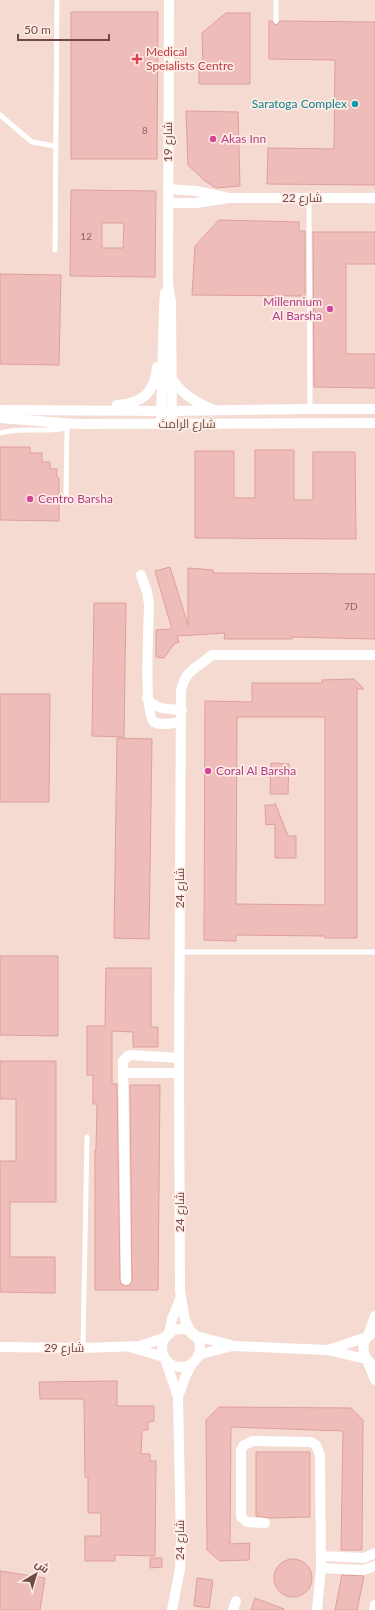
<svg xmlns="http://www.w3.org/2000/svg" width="375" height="1610" font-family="Lato,Cairo,sans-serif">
<rect width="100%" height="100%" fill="#fbe8e0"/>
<!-- residential -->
<rect fill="#f4dad1" x="0" y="0" width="375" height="1610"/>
<!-- building -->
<g fill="#efbdb9" stroke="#e09e9a" fill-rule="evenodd">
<path d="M71,12h87l-1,147h-86z"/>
<path d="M226,13h24v71h-51v-16l4,-1 -1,-34z"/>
<path d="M269,21h3l4,4 2,-1 2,-3 95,1v163l-108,-1 1,-36 66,1 1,-89 -66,-1z"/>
<path d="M186,111l52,1 2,74 -24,2 -11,-7 -17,-16z"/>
<path d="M71,190l85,1 -1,86 -85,-1zM102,223h22l-1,25h-21z"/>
<path d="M219,220l80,2v9h6v65l-113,-1 3,-49z"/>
<path d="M313,232h62v32h-29v90h29v34l-61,-1z"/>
<path d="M0,274l61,1 -2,90 -59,-1z"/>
<path d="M0,447h30v6h12v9h8v7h7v8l2,1v43l-59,-1z"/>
<path d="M255,450h39v50h19v-48h42l1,87 -161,-1v-87h39v47h21z"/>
<path d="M170,567l18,58v-57l25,2v3l162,1v65l-83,-2v2h-68l1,-6 -48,3 2,6 -5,2 -10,14 -8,-1v-27l16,-1 -17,-58z"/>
<path d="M94,603h32l-2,134 -32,-1z"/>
<path d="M354,679l10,10h-7v249h-32v-2l-89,-1v6l-32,-1 1,-239 47,1v-19h70v-3zM237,717h88v188l-89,-1z"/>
<path d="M0,694h50l-1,108h-49z"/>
<path d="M117,738l35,1 -3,200 -35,-1z"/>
<path d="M271,763l18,1 -1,30h-18z"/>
<path d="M275,803l13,33h8v22h-21v-34l-9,1 -1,-20h10z"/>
<path d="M0,956h58v80l-58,-1z"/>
<path d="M106,968h45v59h7v20h-25v-15l-21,-1v53h5l3,196 1,4 5,2 4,-1 2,-5 -2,-195h30l-2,205h-63v-140h1l1,-46h-4v-29h-6v-49h18z"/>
<path d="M0,1061h56v141h-46v55h45v36l-55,-1v-131h16v-62h-16z"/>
<path d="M117,1381v25h37v15l-6,1v8h-6l-1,24h9v7h6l-1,95 -40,-1v6h-30v-25h16v-23h-13v-36h-3l-1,-78h-44l-1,-17z"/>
<path d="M219,1407l132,1 12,12 -1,130h-21l2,-119 -112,-4 -1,117 20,-1 -1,17 -29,1 -13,-11 -1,-130z"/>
<path d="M256,1452h54v65l-41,1 -13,-2z"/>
<path d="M150,1558h12v9l-12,1z"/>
<circle cx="293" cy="1578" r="19"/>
<path d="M0,1571l45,7 -5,32h-40z"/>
<path d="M342,1575l22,1 -7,34h-22z"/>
<path d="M197,1578l16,2 -4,28 -15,-2z"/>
<path d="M255,1598l29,11v1h-33z"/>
</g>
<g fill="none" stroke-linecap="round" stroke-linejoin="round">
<!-- service -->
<g stroke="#fff" stroke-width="5">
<path d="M276,21v-21"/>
<path d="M0,115l32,27 23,4"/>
<path d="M309,198l1,211"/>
<path d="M55,250l2,-250"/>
<path d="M0,433c22,-7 46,1 68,-6"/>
<path d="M66,496l1,-69"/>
<path d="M180,952h195"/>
<path d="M83,1348l4,-211"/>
</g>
<!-- minor -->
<g stroke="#fff" stroke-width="10">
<path d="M169,0l-1,284 3,18 1,122"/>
<path d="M168,189l28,2 29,6"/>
<path d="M168,203h28l33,-5h146"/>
<path d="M172,379c10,15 23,23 40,30"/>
<path d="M117,405c25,-1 38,-13 40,-38"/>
<path d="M0,410l172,1 138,-2h65"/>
<path d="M161,417l3,-109 1,-15"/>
<path d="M0,418l76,6 299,-1"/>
<path d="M141,575l6,17 2,12c0,18 -6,109 5,118 6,4 20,1 27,0"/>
<path d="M147,698c8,12 22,11 35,12"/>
<path d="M123,1073h56"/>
<path d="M126,1280l-3,-219 5,-5 3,-1 48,3"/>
<circle cx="181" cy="1348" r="19"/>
<path d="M375,1332c-16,7 -15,26 0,34"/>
<path d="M169,1334l3,-15 9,-22"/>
<path d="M192,1334l-7,-14 -5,-29 -1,-218 2,-382c4,-21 16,-23 31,-36h163"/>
<path d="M193,1335l41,11 93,4 39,9"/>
<path d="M368,1336l7,-20"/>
<path d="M0,1347l83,1 57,-2 26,-9"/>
<path d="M133,1348l31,9"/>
<path d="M331,1349l36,-12"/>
<path d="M198,1355l34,-9"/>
<path d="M165,1359l13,38 3,146 -1,26 -8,41"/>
<path d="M367,1360l8,20"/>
<path d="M178,1397l8,-22 7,-13"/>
<path d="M265,1523l-18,-1 -6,-5v-67l3,-5 9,-4 58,1 5,3 4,10 1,113 -4,42"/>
<path d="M321,1556l43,2 11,-5"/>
<path d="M321,1568l42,2 12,-4"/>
<path d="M233,1610l3,-9"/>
<path d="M374,1610l1,-5"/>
</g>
</g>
<!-- markers -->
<path fill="#e0444e" stroke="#feece5" stroke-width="1.5" d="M135 53h4v4h4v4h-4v4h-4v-4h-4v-4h4z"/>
<circle fill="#0f9aa8" stroke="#feece5" stroke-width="1.5" cx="355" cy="104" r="4"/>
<g fill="#d1479c" stroke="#feece5" stroke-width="1.5">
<circle cx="213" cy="139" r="4"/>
<circle cx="330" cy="309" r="4"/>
<circle cx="30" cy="499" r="4"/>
<circle cx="208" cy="771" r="4"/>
</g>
<g text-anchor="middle" stroke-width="3.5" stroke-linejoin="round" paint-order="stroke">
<!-- number labels -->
<g font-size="10" fill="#906765">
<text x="145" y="134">8</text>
<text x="86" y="240">12</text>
<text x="351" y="610">7D</text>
</g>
<!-- health labels -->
<g font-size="12" fill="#be3a42" stroke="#feece5" text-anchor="start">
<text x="146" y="56">Medical<tspan x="146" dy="14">Speialists Centre</tspan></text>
</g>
<!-- culture labels -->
<g font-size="12" fill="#0d838f" stroke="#feece5" text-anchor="end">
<text x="347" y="108">Saratoga Complex</text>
</g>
<!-- hotel labels -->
<g font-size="12" fill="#b23c85" stroke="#feece5" text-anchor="start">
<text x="221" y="143">Akas Inn</text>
<text x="322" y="306" text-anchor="end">Millennium<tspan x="322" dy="14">Al Barsha</tspan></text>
<text x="38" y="503">Centro Barsha</text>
<text x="216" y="775">Coral Al Barsha</text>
</g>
<!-- street labels -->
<g font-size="12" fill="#704a49" stroke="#feece5">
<text transform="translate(168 142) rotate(-90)" y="4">شارع 19</text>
<text x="302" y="202">شارع 22</text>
<text x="187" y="428">شارع الرامث</text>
<text transform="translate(180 888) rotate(-90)" y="4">شارع 24</text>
<text transform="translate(180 1212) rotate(-90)" y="4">شارع 24</text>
<text x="64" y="1352">شارع 29</text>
<text transform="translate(180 1540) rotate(-90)" y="4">شارع 24</text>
</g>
</g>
<!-- north arrow -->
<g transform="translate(36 1574) rotate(38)" stroke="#feece5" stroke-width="3" paint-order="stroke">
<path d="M0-3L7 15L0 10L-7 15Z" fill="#704a49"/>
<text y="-6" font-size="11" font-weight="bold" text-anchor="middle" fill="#704a49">ش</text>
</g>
<!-- scale -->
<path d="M18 34v6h91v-6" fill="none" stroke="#704a49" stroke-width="2"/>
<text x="24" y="34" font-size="12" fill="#704a49" stroke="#feece5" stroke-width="3" paint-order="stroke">50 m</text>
</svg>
